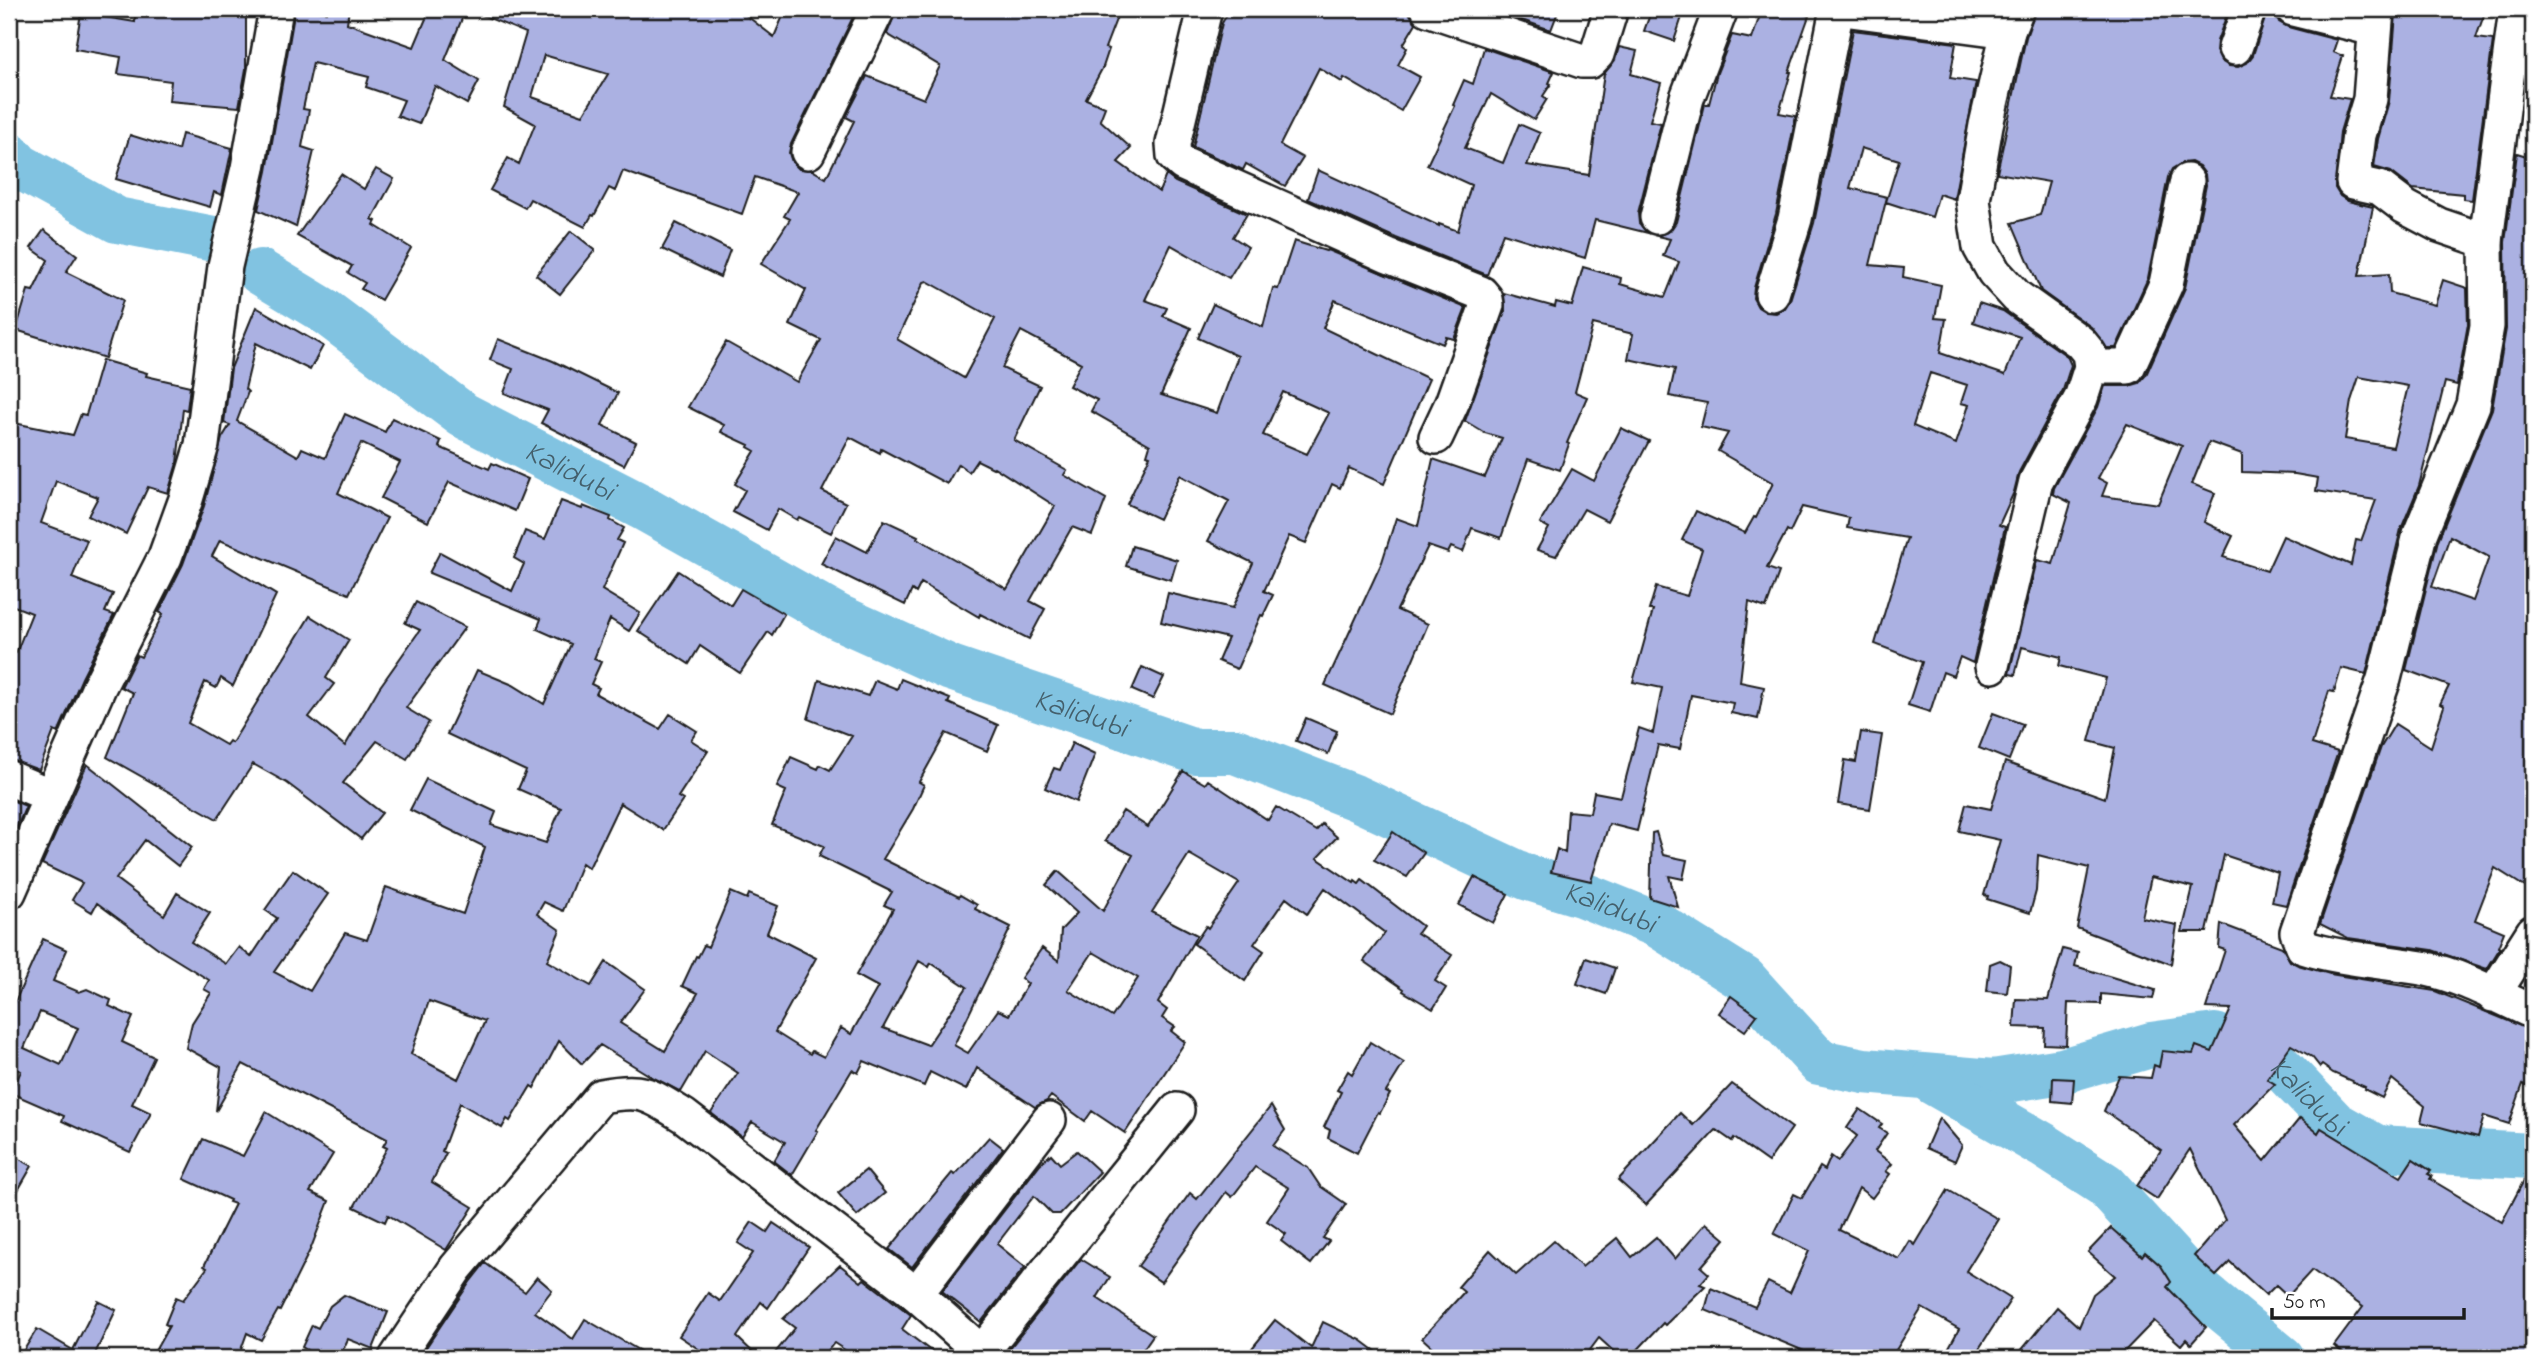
<svg xmlns="http://www.w3.org/2000/svg" width="2542" height="1367" font-family="'Indie Flower',sans-serif">
<rect width="100%" height="100%" fill="#fff"/>
<filter id="ink" filterUnits="userSpaceOnUse"><feTurbulence type="fractalNoise" baseFrequency=".0143" numOctaves="2"/><feDisplacementMap in="SourceGraphic" scale="14" xChannelSelector="R" yChannelSelector="G"/><feConvolveMatrix kernelMatrix="1 2 1 2 8 2 1 2 1" color-interpolation-filters="sRGB"/></filter>
<g filter="url(#ink)">
<g fill="none" stroke-linecap="round" stroke-linejoin="round">
<!-- river -->
<g stroke="#81c3e1" stroke-width="46">
<path d="M9,154l10,12 98,54 97,19"/>
<path id="s1" d="M260,272l63,38 140,105 179,92 196,110 113,51 244,83h40l119,46 172,80 55,17 77,31 86,54 75,83 45,9 129,11 69,-11 89,-26 64,-9 58,23 62,65 42,24 156,8"/>
<path d="M1933,1082l110,63 62,40 98,108 79,65"/>
</g>
</g>
<!-- building -->
<g fill="#abb1e2" stroke="#1c1c1c" stroke-width="2" fill-rule="evenodd">
<path d="M135,9h111v60l-7,38 -70,-6 2,-20 -53,-7 3,-17 -46,-8 6,-36 54,9z"/>
<path d="M295,9l32,3v-3h22l-2,14 67,24 16,-38h36l-21,51 34,21 -12,23 -32,-18 -16,38 -22,-8 7,-16 -38,-13 3,-10 -56,-14 -10,46 6,1 -7,37 12,4 -18,76 -38,-17 9,-39z"/>
<path d="M467,9h271l36,28 12,-28h71l-66,135 -2,9 3,9 7,7 13,1 14,8 28,-57 -8,-4 21,-41 57,23 16,-33 -53,-32 10,-25h223l-15,39 4,1 -6,18 -17,32 19,8 -5,13 31,28 -13,14 41,30 7,-17 9,7 72,32 -14,23 15,10 -19,31 -58,-33 -26,55 22,8 -4,8 28,12 -30,67 56,18 21,-57 -40,-18 15,-34 50,23 10,-39 5,1 16,-48 32,10 1,-1 139,58 -12,31 -8,-2 -3,7 -108,-44 -12,28 106,51 -45,105 -35,-16 -9,20 -8,-4 -26,59 -17,-7 -25,55 9,4 -10,21 -2,-1 -24,54 -19,-8 10,-23 -67,-16 7,-29 65,15 20,-45 -45,-22 21,-40 -49,-26 -21,44 -32,-15 23,-48 -3,-1 3,-10 -59,-34 6,-11 -28,-14 12,-23 -60,-32 -19,37 38,18 -26,54 53,30 -3,5 42,24 -14,36 -20,-8 -42,74 15,8 -16,30 -49,-25 -1,3 -58,-34 -5,10 -4,-3 -7,15 -84,-41 15,-28 31,16 17,-32 34,16 -1,2 21,12 69,39 48,-83 -61,-39 -1,1 -16,-8 -8,12 -11,-8 -11,20 -66,-35 -1,4 -30,-16 -28,54 24,12 -15,30 -32,-16 -2,3 -19,-11 -11,21 -34,-18 12,-22 -10,-6 20,-33 -7,-4 1,-2 -28,-13 3,-7 -36,-18 38,-65 71,40 24,-42 -31,-15 16,-35 -45,-26 29,-45 -6,-3 14,-24 -43,-15 -13,37 -119,-43 -8,20 -6,-3 -15,28 -2,-1 -7,12 -55,-28 -5,9 -35,-18 18,-32 11,6 16,-40 -31,-17 22,-74zM544,55l64,19 -25,41 -51,-18zM927,281l68,38 -31,59 -67,-39 27,-57zM1283,392l46,21 -22,41 -44,-19z"/>
<path d="M1230,9h179v4l7,10 -13,22 4,3 -9,17 22,12 -19,34 -57,-33 -2,4 -23,-14 -39,77 23,13 -18,28 -39,-22 -3,6 -50,-23 29,-124z"/>
<path d="M1509,9h50l-8,21 -44,-15z"/>
<path d="M1652,9h15l16,5 -9,27 -30,-10z"/>
<path d="M1762,9h26l21,7 -20,56h2l-12,41 17,3 -20,98 -22,74 -1,10 5,9 8,5 10,1 9,-5 5,-8 24,-77 39,-193 103,13 -6,35 26,4 -22,117 -15,-5 -7,23 -46,-15 13,-42 -38,-12 -11,40 37,9 -17,68 34,3 -1,9 38,8 -6,33 11,1 -6,34 65,22 15,-38 -47,-15 6,-19 24,8 64,45 4,9 -8,25 -44,82 -5,20 -15,33 6,2 -32,136 -13,-6 -7,19 -10,-4 -13,40 -22,-7 14,-43 -47,-18 32,-106 -60,-10 2,-10 -47,-11 -12,25 -3,-2 -20,38 12,4 -13,36 -17,-6 -9,80 24,5 -6,32 -27,-6 2,-10 -42,-8 -11,54 -22,-4 -21,86 -28,-7 -18,57 -40,-9 6,-23 8,4 3,-42 22,2 4,-21 27,5 18,-69 14,5 9,-45 -29,-6 20,-72h-4l7,-23 31,9 15,-47 -20,-9 14,-29 49,22 9,-16 2,1 17,-35 -55,-32 10,-18 -27,-6 6,-24 -38,-7 6,-27 -47,-10 5,-25 -40,-10 -18,68 12,5 -20,46 2,1 -9,26 -32,-11 -27,79 -29,-10 -9,24 -12,-5 -3,6 -20,-7 -31,64 31,14 -38,90 -65,-29 57,-123 14,-44 22,8 15,-67 52,18 17,-39 -17,-5 -20,-12 40,-110 -1,-18 51,14 1,-5 16,4 11,-39 38,11 -1,6 45,13 14,-35 -16,-6 7,-17 -13,-3 13,-5 6,-9 29,-118h4l8,-31 15,-38 20,4zM1930,373l37,12 -6,18 8,2 -13,39 -43,-18z"/>
<path d="M2036,9h193l-12,32 -1,10 5,10 8,5 9,1 9,-4 6,-8 15,-46h6l5,13 9,5 49,13 -4,12 10,4 -13,40 20,3 -10,33 -5,56 5,8 8,5 25,6 -14,69 30,-2 1,19 45,12 8,-25 24,8 1,36 -11,61 -12,-3 -26,104 -18,43 -35,145 -25,-6 -7,24 -5,-1 -17,53 26,8 -52,153 -14,-3 6,-29 -54,-18 -17,77h-25l11,-45 -42,-10 -9,41 35,7 -6,39 -94,-36 12,-60 -51,-13 -2,36 -6,22 -43,-14 1,-3 -4,-1 16,-55 -41,-9 7,-27 25,5 14,-47 100,36 10,-50 -26,-7 17,-63 -47,-12 2,-9 -39,-10 -7,28 -6,-1 28,-114 16,4 18,-61 -18,-9 1,-6 44,-81 7,-21h24l10,-3 7,-8 39,-87 21,-103 -1,-11 -6,-8 -8,-4 -9,1 -10,6 -4,8 -20,101 -32,70h-9l-16,-21 -50,-36 -29,-68 28,-8 9,-33 -52,-9 29,-136zM2359,377l49,9 -15,61 -48,-8 6,-38zM2127,424l55,22 -24,58 -56,-8 5,-13 -9,-5zM2209,442l33,12v18l53,2 23,4 -2,13 60,9 -15,41 -5,-1 -5,25 -68,-29 -16,35 -44,-14 10,-21 -29,-14 11,-29 -23,-9z"/>
<path d="M2401,9h85l-10,29 17,2 -21,160 -9,-1v-5l-50,-5 -22,-17 -17,-5 4,-28 11,-38 7,-87z"/>
<path d="M1619,47l18,4 -6,23 30,9 -11,38 11,2 -23,90 1,10 9,10 -53,-13 -10,38 -82,-25 -16,42 -91,-37 -88,-39 10,-29 121,56v-2l19,7 13,-46 -44,-20 28,-59 -2,-1 11,-25 9,4 11,-36 70,24 -5,11 2,1 -8,12 4,3 -13,21 -43,-26 -26,54 38,15 16,-39 21,9 -13,32 62,10 15,-101 11,-14z"/>
<path d="M182,134l50,14 -10,47 -8,-3 -4,15 -94,-28 14,-44 48,15z"/>
<path d="M2517,153l16,5v734l-38,-24 -20,52 29,12 -6,15 2,1 -13,21 -55,-19 -84,-12 -28,-14 61,-177 14,-23 36,23 13,-41 -4,-2 9,-18 -43,-16 32,-130 54,-131 14,-80 -1,-87zM2450,536l39,21 -16,44 -41,-14z"/>
<path d="M376,169l18,10 -22,40 4,2 -2,4 37,23 -30,52 -20,-11 4,-6 -17,-10 4,-7 -55,-30 44,-62 23,15z"/>
<path d="M676,223l54,27 -10,27 -58,-28z"/>
<path d="M44,230l33,25 -11,17 57,28 -18,58 -89,-28 12,-40 5,1 15,-31 -17,-12z"/>
<path d="M571,231l24,19 -35,44 -24,-19z"/>
<path d="M256,307l67,39 -13,24 -54,-27 -11,46 3,3 -11,29 61,35 4,-8 23,10 20,-44 40,18 7,-14 49,23 -2,6 50,22 3,-6 36,16 -13,32 -66,-29 -21,40 -47,-24 19,-36 -39,-19 -23,50 49,25 -38,76 -129,-54 -8,16 64,39 -43,91 -12,-8 -5,10 -11,-6 -17,41 38,22 3,-4 3,2 78,-127 39,24 -23,38 8,6 -25,33 36,29 34,-58 41,-58 -15,-7 11,-21 49,25 -59,81 23,14 -22,37 -30,-18 -34,42 39,30 -21,26 -74,-56 -34,-19 -36,55 -110,-62 26,-64 -12,-6 16,-32 4,2 22,-43 -4,-2 24,-48 21,-58 18,-68 8,-13 -6,-2 7,-55z"/>
<path d="M498,339l55,22 65,32 -16,32 34,17 -12,23 -83,-42 7,-13 -44,-17 9,-24 -23,-9z"/>
<path d="M102,360l45,13 -1,3 44,10 -3,24 -4,-1 -6,54 -9,30 -20,-6 -22,47 -38,-18 10,-19 -42,-16 -15,42 46,17 -15,38 41,16 -8,18 9,3 -32,63 -24,55 -4,-2 -15,39 -30,-11v-109l7,3 16,-40 -23,-9v-156l5,-25 59,12 8,-21 5,1z"/>
<path d="M1621,428l28,13 -42,80 -23,-12 -28,47 -19,-6 12,-22 -9,-5 32,-54 22,12z"/>
<path d="M561,501l21,8 1,-3 28,11 -1,3 14,8 -7,12 6,3 -21,47 38,23 -11,18 -19,-12 -16,40 7,3 -10,22 8,4 -3,6 64,35 10,-15 27,17 -6,9 17,11 -30,46 5,3 -20,30 -43,-27 -31,65 -7,-5 -19,48 -19,-9 -7,12 23,16 -13,31 44,25 15,-24 39,27 -25,34 45,28 33,-58 -16,-7 14,-30 2,1 6,-12 4,2 23,-55 16,7 2,-5 29,12 -11,27 49,25 -41,74 35,22 2,-3 12,6 17,-29 10,6 27,-47 -22,-12 37,-66 -9,-4 8,-13 -73,-36 5,-10 -52,-21 14,-34 -9,-4 14,-30 27,12 2,-4 10,5 22,-34 -44,-17 11,-39 49,16 7,-16 22,9 4,-10 49,20 -2,4 50,22 -11,26 -41,-18 -27,49 5,3 -11,24 -30,50 76,38 1,-2 17,10 -2,4 36,18 -57,118 14,8 30,-43 11,5 19,-31 -7,-6 21,-30 17,13 2,-31 16,-17 -31,-28 12,-14 45,40 30,-56 -28,-14 18,-30 25,16 35,-56 22,13 3,-4 60,40 8,-13 40,24 6,-7 15,13 -20,21 37,25 1,-2 4,3 3,-4 60,46 -5,7 35,22 -17,26 11,7 -13,21 -30,-18 1,-2 -40,-28 21,-28 -60,-45 -18,26 -21,-16 -32,46 10,7 -19,30 -51,-37 12,-18 2,2 31,-45 -50,-29 -37,58 45,23 -39,68 9,7 -5,8 13,9 -4,4 14,11 -60,91 -33,-22 -7,10 -34,-25 -4,5 -12,6 -58,-39 -11,22 -36,-18 -6,14 -60,-25 -6,12 -6,-3 -36,60 2,1 -26,44 -18,-14 11,-19 -33,-20 -10,15 -31,-24 27,-40 -33,-22 -24,41 -29,-15 -52,-32 -18,19 -23,-23 -25,47 -3,-2 -21,35 -3,-2 -5,9 -42,-25 -18,48 4,2 -14,29 41,25 -27,43 -58,-35 -3,7 -31,-15 33,-59 -4,-2 4,-7 -144,-75 -27,47 5,-44 -35,-19 6,-25 19,-30 -7,-4 5,-9 -47,-29 -65,-48 -5,9 -20,-12 10,-17 -40,-19 45,-100 105,83 -14,19 -33,-26 -29,39 48,36 13,-22 33,20 -19,29 35,22 13,-17 12,10 26,-39 -12,-8 28,-40 35,24 -54,78 36,19 35,-58 22,7 19,-53 77,27 22,-67 -75,-37 16,-31 70,33 -5,13 55,18 15,-35 -43,-19 8,-18 -79,-37 30,-64 36,15 31,19 27,-60 -34,-15 4,-10 -112,-46 11,-21 72,39 12,-27 -10,-6 11,-27 20,8zM1093,952l45,26 -26,39 -44,-27zM919,961l10,6 2,-4 36,24 -39,58 -45,-17zM429,1001l56,20 -27,58 -47,-25z"/>
<path d="M1132,546l45,14 -6,20 -45,-14z"/>
<path d="M678,571l53,34 10,-16 43,25 -12,21 -4,-3 -28,41 -40,-27 -11,18 -51,-33z"/>
<path d="M1142,667l22,10 -11,22 -21,-9z"/>
<path d="M1993,713l30,11 -14,36 -30,-12z"/>
<path d="M1306,718l31,13 -9,23 -32,-13z"/>
<path d="M1861,732l21,3 -12,74 -32,-5 7,-44 11,2z"/>
<path d="M1072,743l23,11 -19,48 -31,-14 9,-20 6,2z"/>
<path d="M9,799l17,7 -17,39z"/>
<path d="M1393,832l31,21 -17,24 -33,-17z"/>
<path d="M1656,832l7,23 24,5 -4,19 -14,-3 9,31 -28,-9 2,-65z"/>
<path d="M1474,877l34,17 -15,29 -34,-18z"/>
<path d="M2221,924l61,23 8,14 8,4 32,9 105,17 98,40v59l-10,-6 -14,40 -25,-8 -6,21 -57,-15 4,-16 -33,-27 -10,19 -18,-9 1,-2 -32,-14 -11,-8 -2,2 -8,-10 -21,-12 -24,34 8,5 -41,41 31,36 35,-43 18,15 3,-5 80,49 12,-18 18,12 -3,3 4,2 -2,3 72,43 31,-59v195h-183l-16,-12 29,-39 -51,-37 -24,26 -12,-11 -10,10 -36,-33 -14,14 -22,-20 31,-36 -35,-71 -33,50 -20,-13 24,-36 -57,-39 15,-35 32,2 3,-13 5,2 3,-16 31,3 3,-8 16,6 19,-43 -25,-1 19,-58 -6,-2z"/>
<path d="M43,939l24,11 -14,31 26,11 8,-3 24,11 -2,6 24,11 -11,25 32,15 -22,47 19,9 -21,39 -68,-31 2,-5 -53,-23 10,-22 -6,-3 -6,14v-67zM40,1012l38,16 -17,37 -37,-17z"/>
<path d="M2063,949l15,4 -3,13 80,24 -2,9 -52,-5v10l-33,-1 -2,42 -22,-1 1,-16 -31,-1 2,-28 32,1z"/>
<path d="M1586,958l29,10 -9,26 -29,-10z"/>
<path d="M2000,960l10,5 -3,28 -20,-2 3,-27z"/>
<path d="M1731,996l26,19 -12,16 -26,-18z"/>
<path d="M1370,1042l34,21 -18,29 4,2 -10,19 -2,-1 -21,41 -29,-15 2,-8 -6,-3 17,-35 -4,-2 11,-19 4,3z"/>
<path d="M2053,1078l21,1 -2,24 -20,-2z"/>
<path d="M1732,1084l60,44 -24,34 -34,-24 -2,3 -16,-11 -70,75 -28,-25 62,-67 13,12z"/>
<path d="M1271,1106l14,24 -12,16 35,22 12,18 26,18 -23,34 6,3 -18,23 -30,-23 5,-7 -19,-13 22,-33 -34,-21 -23,30 -6,-5 -65,90 -23,-16 52,-73 7,6z"/>
<path d="M1860,1109l22,15 -3,4 8,5 -12,18 17,13 -6,7 4,3 -18,24 -13,-10 -20,42 60,29 11,-18 5,4 33,-55 50,29 -32,52 45,28 -38,59h-30l16,-29 -37,-21 -31,50h-70l-116,-48 6,-22 44,19 13,-25 22,11 19,-42 -35,-17 20,-40 8,4 18,-31 5,3 6,-14 7,5 19,-25 -10,-8z"/>
<path d="M266,1112l67,42 -23,38 19,9 -18,47 -31,63 -2,-1 -17,30 -14,-7 -9,25h-87l18,-32 -4,-2 11,-27 7,3 24,-32 -3,-2 31,-62 -6,-2 1,-2 -46,-21 19,-40 40,17z"/>
<path d="M1939,1118l23,27 -7,16 -29,-13z"/>
<path d="M989,1137l14,11 -91,119 -23,-18 63,-76 3,2z"/>
<path d="M1077,1151l23,21 -40,42h-8l-18,-18 -37,48 28,23 -44,55 -39,-31 98,-127 11,-10 9,10z"/>
<path d="M9,1153l23,13 -23,40z"/>
<path d="M866,1170l19,23 -28,23 -19,-23z"/>
<path d="M752,1222l15,10 6,-9 36,24 -41,61 -7,-6 -24,35 22,21h-47l-33,-22 29,-43 12,8 33,-48 -15,-10z"/>
<path d="M1706,1223l19,16 -24,28 8,7 -9,10 5,2 -40,39 -2,-2 -33,35h-9l-22,-20 -15,20h-140l-22,-20 42,-46 -6,-5 32,-37 26,25 38,-34 28,26 35,-29 15,19 24,-20 19,22z"/>
<path d="M2111,1228l31,28 3,-4 16,14 10,16 -4,5 39,40 -15,17 -5,-5 -5,6 -27,-24 -36,37h-103l42,-51 22,20 14,-33 22,-18 -27,-24z"/>
<path d="M1081,1259l29,18 -13,21 56,37 -16,23h-135z"/>
<path d="M485,1263l40,29 12,-15 15,13 -17,22 38,27 12,-20 67,39h-233l51,-76z"/>
<path d="M840,1265l21,17 3,-3 47,36 -9,14 38,29h-83l-23,-15 -12,15h-51l24,-30 -12,-9z"/>
<path d="M344,1295l44,17 -15,37 -25,-10 -9,19h-37l5,-8 -5,-3 10,-22 6,3 12,-22z"/>
<path d="M98,1301l18,9 -23,48h-74l18,-29 36,21z"/>
<path d="M1275,1320l36,28 12,-26 38,18 24,18h-141z"/>
</g>
<g fill="none" stroke-linecap="round" stroke-linejoin="round">
<!-- minor casing -->
<g stroke="#1c1c1c" stroke-width="38">
<g id="minor">
<path d="M1205,9l-32,135 1,12 9,8 205,92 93,37 5,6 1,6 -35,98 -16,34"/>
<path d="M1428,9l154,52h8l7,-7 14,-45"/>
<path d="M1843,9l165,22"/>
<path d="M2293,9l81,20"/>
<path d="M2377,9l-7,90 -11,36 -6,47 27,6 25,19 34,18 47,16"/>
<path d="M2516,9l-30,232 1,85 -14,79 -53,129 -36,145 -87,253 6,15c40,13 83,14 124,22 37,8 72,28 106,43"/>
<path d="M2235,48l14,-39"/>
<path d="M808,152l70,-143"/>
<path d="M1657,217l30,-119 34,-89"/>
<path d="M1772,294l23,-75 42,-210"/>
<path d="M2091,367h37l38,-83 21,-103"/>
<path d="M1992,666l44,-185 45,-83 10,-31 -2,-14 -9,-11 -63,-45 -23,-25 -14,-25 -7,-47 13,-75 22,-94 9,-22"/>
<path d="M9,778l42,18"/>
<path d="M9,892l90,-205 66,-130 21,-58 16,-54 23,-179 23,-98 28,-159"/>
<path d="M2493,995l40,-63"/>
<path d="M916,1294l133,-174"/>
<path d="M396,1358l60,-90 145,-172c42,-8 48,-2 83,20l232,178 65,58"/>
<path d="M977,1358l200,-248"/>
</g>
</g>
<!-- minor -->
<use href="#minor" stroke="#fff" stroke-width="33"/>
</g>
</g>
<g text-anchor="middle" stroke-width="5" stroke-linejoin="round" paint-order="stroke">
<!-- water labels -->
<g font-size="30" font-style="italic" fill="#445f6b" stroke="#fff">
<text dy="10" stroke="none"><textPath href="#s1" startOffset="369">Kalidubi</textPath></text>
<text dy="10" stroke="none"><textPath href="#s1" startOffset="936">Kalidubi</textPath></text>
<text dy="10" stroke="none"><textPath href="#s1" startOffset="1503">Kalidubi</textPath></text>
<text dy="10" stroke="none"><textPath href="#s1" startOffset="2284">Kalidubi</textPath></text>
</g>
</g>
<!-- margin -->
<rect width="2542" height="1367" fill="none" stroke="#fff" stroke-width="35"/>
<rect x="18" y="18" width="2507" height="1332" fill="none" stroke="#1c1c1c" stroke-width="2.5" filter="url(#ink)"/>
<!-- scale -->
<path d="M2272 1308v10h192v-10" fill="none" stroke="#1c1c1c" stroke-width="3.5"/>
<text x="2283" y="1308" font-size="21" fill="#1c1c1c" stroke="#ffffff" stroke-width="5" paint-order="stroke">50 m</text>
</svg>
